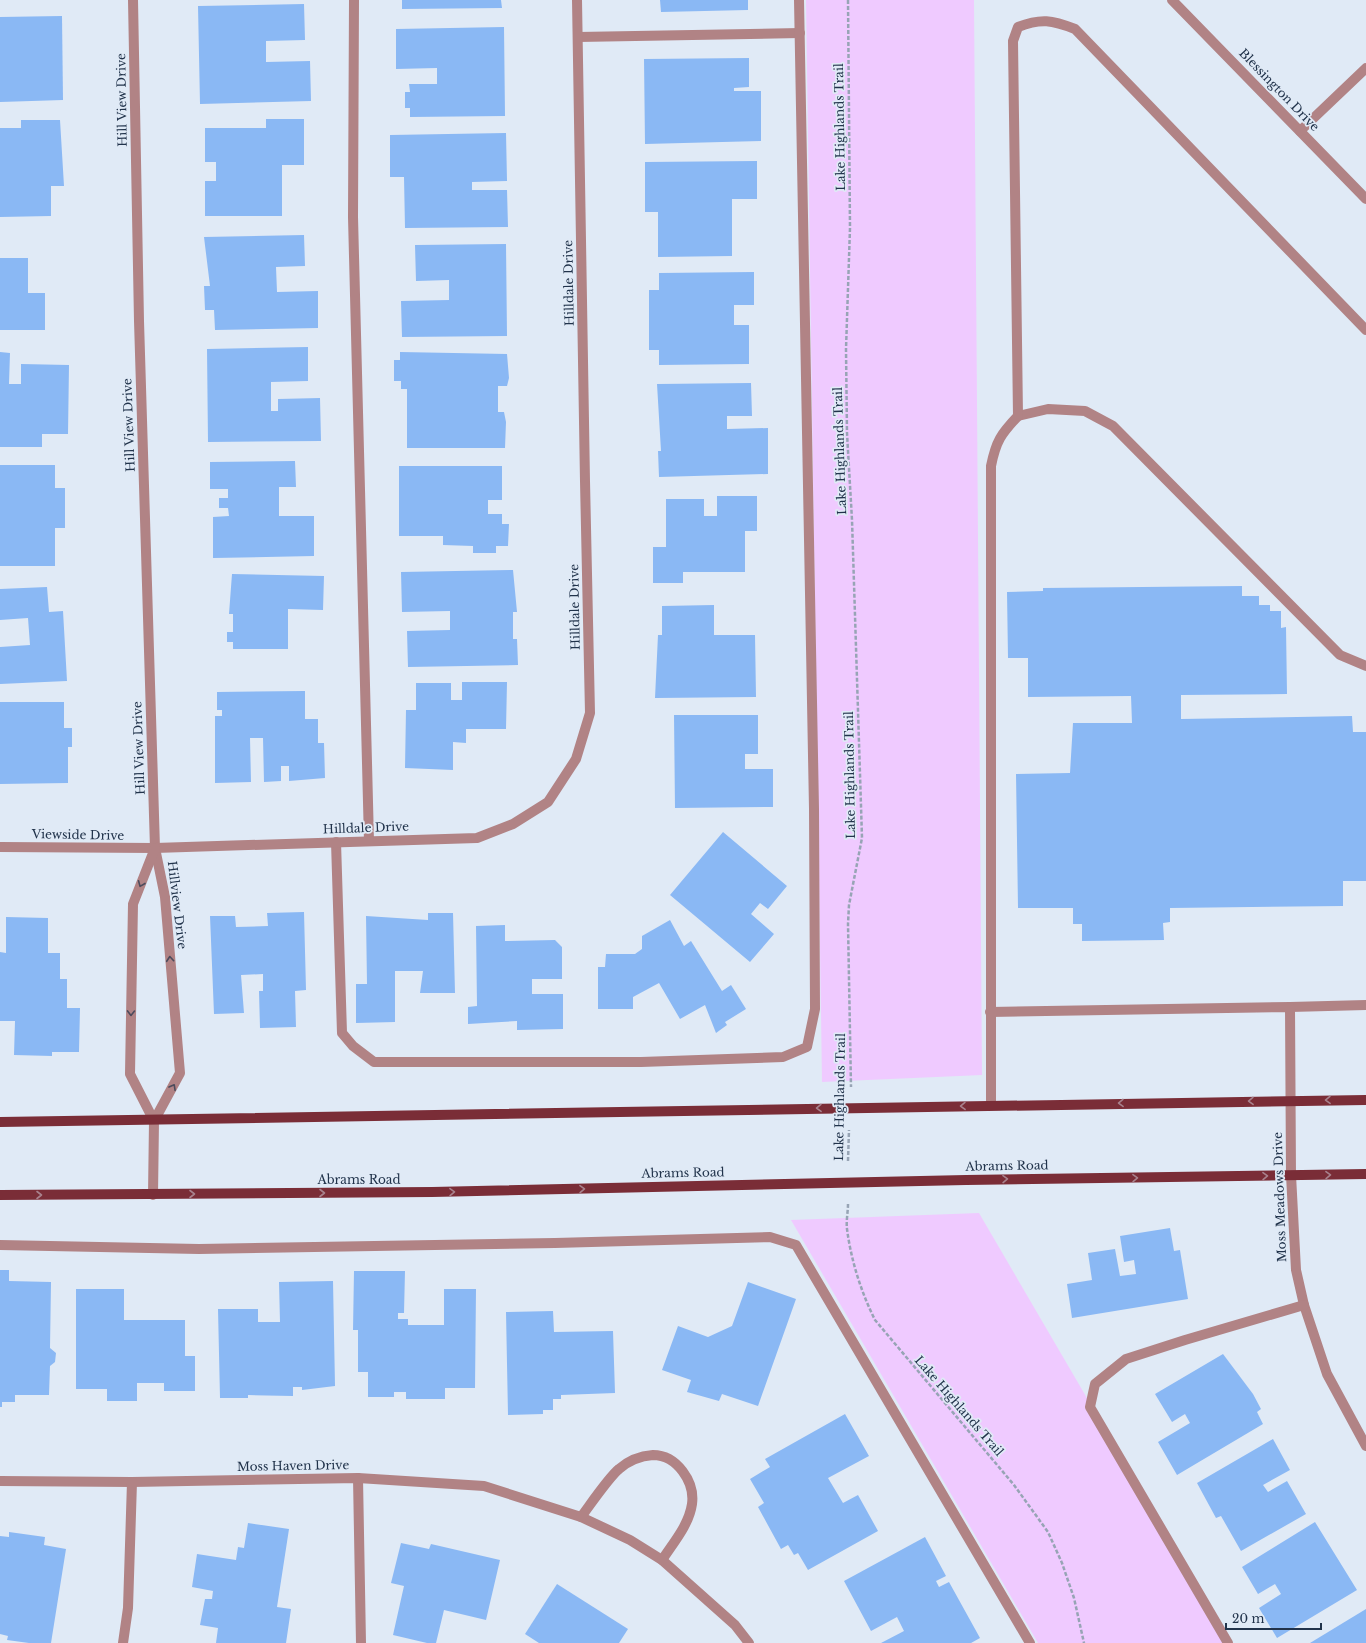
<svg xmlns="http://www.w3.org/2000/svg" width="1366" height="1643" font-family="'Libre Baskerville',serif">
<rect width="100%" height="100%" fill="#e0eaf6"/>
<!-- green -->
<g fill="#efcaff">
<path d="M806,0h168l8,1075 -160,7z"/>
<path d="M979,1213l251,430h-192l-247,-423z"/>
</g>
<!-- building -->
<g fill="#8ab8f4">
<path d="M402,0h99l1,8 -100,1z"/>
<path d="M660,0h88v10l-87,2z"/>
<path d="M304,4l1,36 -39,1v21l44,-1 1,40 -111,3 -2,-98z"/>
<path d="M62,16l1,84 -63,2v-85z"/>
<path d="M504,27l1,89 -95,1v-9h-5v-16h5l-1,-8h28v-16l-41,1v-40z"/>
<path d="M749,58v29l-15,1v3h27v50l-116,3 -1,-85z"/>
<path d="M266,119h38v46h-22v51h-77v-35h11v-19h-11v-34h61z"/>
<path d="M21,120h39l4,66h-13v30l-51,1v-89h21z"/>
<path d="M506,133l1,48 -35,1v8h35l1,37 -103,1 -1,-51h-14v-42z"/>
<path d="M757,161v38h-25v57l-74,1v-45h-13v-50z"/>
<path d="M304,235l1,31 -29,1 1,25 41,-1v37l-103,2 -1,-20h-9l-1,-24h6l-6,-49z"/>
<path d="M506,244l1,92 -105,1 -1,-36 48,-1v-20l-33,1 -1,-36z"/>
<path d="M0,258h28v35h17v37h-45z"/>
<path d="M754,272v33h-20v20h15v39l-90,1v-15h-10v-60h10v-17z"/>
<path d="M308,347v34l-37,1v29h7v-12l42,-1 1,43 -113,1 -1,-93z"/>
<path d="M0,352l10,1 -1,31h12v-20l48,1 -1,69h-26v13h-42z"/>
<path d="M400,352l107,2 2,24 -2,8h-9v26h6l2,10 -1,26h-98v-59h-6v-8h-7v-21h6z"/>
<path d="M751,383l1,33h-25v13l41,-1v46l-109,3 -1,-26h3l-4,-67z"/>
<path d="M295,461l1,26h-17v29h35v40l-101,2v-41l16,-1 -1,-8h-9v-10h9v-9h-18v-27z"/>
<path d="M0,465h55v23h10v40h-10v38h-55z"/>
<path d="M399,466h103v34h-14v14h14v10h7l-1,22h-12v7h-23v-7l-30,-1v-9h-44z"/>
<path d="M717,496h40v35h-12v41h-62v11h-30v-36h13v-48h38v17h13z"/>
<path d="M513,570l4,42h-4v27h4l1,26 -110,2 -1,-36 43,-1v-19l-48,1 -1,-40z"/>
<path d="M232,574l92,2 -1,34 -35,-1v40h-55v-7h-6v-10h6v-18h-4z"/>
<path d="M1242,586v10h17v9h11v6h11v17l5,-1 1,67 -106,1v24l171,-3 1,16h13v149h-23v25l-173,2v14l-7,1 1,17 -82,1v-17h-9v-16h-55l-2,-134 54,-1 3,-50h59l-1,-27 -103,1v-39h-20l-1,-66 36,-1v-3z"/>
<path d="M47,587l2,25 14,-1 4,70 -67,3v-37l30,-2 -2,-27 -28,2v-31z"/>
<path d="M714,605v30h41l1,62 -101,1 3,-63h4v-29z"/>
<path d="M462,682h45l-1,47h-40v14l-13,-1v28l-48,-2 1,-58h10v-27h35v17h11z"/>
<path d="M305,691v28h13v24h6l1,35 -36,3v-15h-8v15l-17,1 -1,-44h-13l1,44 -36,1v-67h7v-6h-5v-18z"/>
<path d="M0,702h64v26h8v19h-4v36l-68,1z"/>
<path d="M674,715h84v39h-13v15h28v38l-98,1z"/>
<path d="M723,832l64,54 -19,23 -8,-6 -9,11 23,20 -24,28 -80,-67z"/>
<path d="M304,912l2,78 -11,1 1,36 -36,1 -1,-37h4v-17l-22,1 3,38 -30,1 -4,-98h25l1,11 32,-1 -1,-13z"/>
<path d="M428,913h25l2,80h-35l3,-22h-28v51l-39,1v-39h11l-1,-68 62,4z"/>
<path d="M6,917l42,1v35h12v26h7v29h13l-1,44h-27v4l-38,-1 1,-34h-15v-69l6,1z"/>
<path d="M670,920l14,26 7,-5 31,50 9,-6 15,24 -21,13 2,3 -11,8 -11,-28 -25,14 -21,-36 -26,14v12h-35v-42h7l1,-13h29l7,-5v-13z"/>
<path d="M505,925v16l50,-1 7,7v32h-30v15h31v35l-46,1v-9l-49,3v-17l9,-1 -1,-80z"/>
<path d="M1170,1228l4,23 6,-1 8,49 -116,19 -5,-34 25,-4 -4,-27 27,-4 5,27 16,-2 -2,-14 -10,2 -4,-26z"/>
<path d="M0,1270h9v11l42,1 -1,66 6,5 -1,9 -5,4 -1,29h-34v7h-13v5h-2z"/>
<path d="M354,1271h51l-1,42h-6v6h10v6h36v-36h32l-1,99h-30v11h-39v-7h-12v5h-26v-25h-10v-42h-5z"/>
<path d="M333,1281l2,105 -33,4v-3h-9v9l-45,-1v3h-28l-2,-89h40v13h22l-1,-40z"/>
<path d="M748,1282l48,17 -38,107 -36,-12 -3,7 -32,-9 4,-12 -29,-10 16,-44 30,11 24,-11z"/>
<path d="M76,1289h48v31h61v36h10v35h-31v-8h-27v18h-30v-12h-31z"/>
<path d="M553,1311l1,21 59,-1 2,62 -54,2v4h-8v11h-10v4l-35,1 -2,-103z"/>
<path d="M1223,1354l30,40 8,15 -4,3 6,12 -86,51 -19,-33 32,-19 -5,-9 -13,8 -17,-28z"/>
<path d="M845,1414l24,42 -41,22 15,25 15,-8 20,36 -70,39 -10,-17 -4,2 -6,-10 -7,4 -23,-42 6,-4 -14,-24 20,-12 -5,-8z"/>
<path d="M1273,1439l17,31 -27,15 5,7 19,-11 19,33 -65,37 -20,-35 -5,2 -19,-35z"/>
<path d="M1315,1522l42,68 -80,48 -18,-30 22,-14 -6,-10 -17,10 -16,-27z"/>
<path d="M248,1523l41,6 -12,78 14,2 -5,34h-70l2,-15 -18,-3 5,-26h7l1,-8 -21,-4 5,-33 39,6 2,-13 6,1z"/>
<path d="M9,1532l36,5 -1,8 22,4 -15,94h-22l-22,-3 1,-4 -8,-2v-98l9,1z"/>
<path d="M925,1537l21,39 -10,5 3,6 10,-5 31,56 -9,5h-90l23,-12 -7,-14 -26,14 -27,-50z"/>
<path d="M401,1543l28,6 2,-5 69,16 -14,60 -42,-10 -8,33h-9l-34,-8 11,-49 -13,-3z"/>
<path d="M557,1584l71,45 -9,14h-80l-14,-9z"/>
<path d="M1366,1609v34h-56z"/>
</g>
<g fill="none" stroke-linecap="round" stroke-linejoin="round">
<!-- path -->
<g stroke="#97a4b5" stroke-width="2.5" stroke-dasharray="4 2" stroke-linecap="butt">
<path d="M848,0l2,228 -4,121 1,84 5,87 10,318 -13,67 -1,19 3,163"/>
<path d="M848,1161l1,-31"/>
<path d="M848,1204c0,8 -2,17 -1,25 4,31 14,63 28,91l139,165 34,47 14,31 12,35 10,45"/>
</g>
<!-- minor -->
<g stroke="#b18385" stroke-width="10">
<path d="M133,0l6,321 16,527 10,49 15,176 -26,48"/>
<path d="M354,0l-1,217 16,624"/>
<path d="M1172,0l194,199"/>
<path d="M578,37l222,-4"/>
<path d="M1300,131l66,-63"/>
<path d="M1018,416l30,-7 37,2 28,15 227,229 26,11"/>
<path d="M336,842l6,191 11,13 21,16h267l142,-5 24,-10 8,-38 -1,-200 -15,-809"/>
<path d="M0,847l155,1 322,-10 36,-14 35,-22 28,-43 14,-46 -5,-232 -8,-481"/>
<path d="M1290,1007l76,-2"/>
<path d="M990,1012l300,-5 1,168 5,95 8,35 23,69 39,72"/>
<path d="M991,1105v-639c5,-25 10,-32 27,-50l-5,-375 5,-14c23,-9 34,-7 57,2l291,301"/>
<path d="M153,1195l1,-74 -24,-47 3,-170 22,-56"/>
<path d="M0,1245l199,4 356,-6 215,-6 26,8 234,398"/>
<path d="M358,1478l3,165"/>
<path d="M0,1481l132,1 226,-4 126,8 97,31 49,23 32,20 73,65 14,18"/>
<path d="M581,1517c9,-12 28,-40 38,-48 9,-8 21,-13 34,-14 24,0 42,27 39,49 -3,21 -19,39 -30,56"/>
<path d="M123,1643l5,-35 4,-126"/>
<path d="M1228,1643l-138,-236 5,-23 31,-25 59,-19 119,-35"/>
</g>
<!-- major -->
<g stroke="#7a2d37" stroke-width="10">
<path d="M0,1122l1366,-22"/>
<path d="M0,1195l432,-3 534,-12 400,-6"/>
</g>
</g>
<!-- one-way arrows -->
<defs><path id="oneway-chevron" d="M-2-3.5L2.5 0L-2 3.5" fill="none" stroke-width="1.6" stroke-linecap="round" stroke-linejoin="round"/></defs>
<g stroke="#4c4b5c">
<use href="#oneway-chevron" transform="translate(141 884) rotate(112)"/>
<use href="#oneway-chevron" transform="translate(170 959) rotate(-95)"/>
<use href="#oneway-chevron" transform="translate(131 1013) rotate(91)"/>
<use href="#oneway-chevron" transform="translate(173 1087) rotate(-61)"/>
</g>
<g stroke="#a8828d">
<use href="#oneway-chevron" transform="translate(1328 1100) rotate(179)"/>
<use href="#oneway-chevron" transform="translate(1251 1101) rotate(179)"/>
<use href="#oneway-chevron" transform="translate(1121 1103) rotate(179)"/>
<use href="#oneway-chevron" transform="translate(963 1106) rotate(179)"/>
<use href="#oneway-chevron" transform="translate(819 1108) rotate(179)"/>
<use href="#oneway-chevron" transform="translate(1328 1175) rotate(-1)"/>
<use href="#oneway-chevron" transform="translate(1265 1176) rotate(-1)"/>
<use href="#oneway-chevron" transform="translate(1135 1178) rotate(-1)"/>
<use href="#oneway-chevron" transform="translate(1005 1179) rotate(-1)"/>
<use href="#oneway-chevron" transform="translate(582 1189) rotate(-1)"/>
<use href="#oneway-chevron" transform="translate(452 1192) rotate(-1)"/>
<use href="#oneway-chevron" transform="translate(322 1193)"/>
<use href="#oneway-chevron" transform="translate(192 1194)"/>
<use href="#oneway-chevron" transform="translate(39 1195)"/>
</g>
<g text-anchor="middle" stroke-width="3.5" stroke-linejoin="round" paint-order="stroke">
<!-- street labels -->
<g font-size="12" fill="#21334b" stroke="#e0eaf6">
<text transform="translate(1279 90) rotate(46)" y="4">Blessington Drive</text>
<text transform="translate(122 100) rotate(-91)" y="4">Hill View Drive</text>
<text transform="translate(840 127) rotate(-91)" y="4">Lake Highlands Trail</text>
<text transform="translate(569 283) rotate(-91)" y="4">Hilldale Drive</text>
<text transform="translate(129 425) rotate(-92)" y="4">Hill View Drive</text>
<text transform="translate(840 451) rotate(-92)" y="4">Lake Highlands Trail</text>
<text transform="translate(575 607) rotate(-91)" y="4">Hilldale Drive</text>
<text transform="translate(139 748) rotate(-92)" y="4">Hill View Drive</text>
<text transform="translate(850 775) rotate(-91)" y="4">Lake Highlands Trail</text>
<text transform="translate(366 828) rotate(-2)" y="4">Hilldale Drive</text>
<text transform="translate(78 835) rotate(1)" y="4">Viewside Drive</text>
<text transform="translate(177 905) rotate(83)" y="4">Hillview Drive</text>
<text transform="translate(840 1097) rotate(-89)" y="4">Lake Highlands Trail</text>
<text transform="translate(1007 1166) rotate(-1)" y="4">Abrams Road</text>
<text transform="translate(683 1173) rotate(-1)" y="4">Abrams Road</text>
<text x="359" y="1184">Abrams Road</text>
<text transform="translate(1280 1197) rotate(-92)" y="4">Moss Meadows Drive</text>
<text transform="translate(959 1406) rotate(49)" y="4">Lake Highlands Trail</text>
<text transform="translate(293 1466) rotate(-1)" y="4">Moss Haven Drive</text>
</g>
</g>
<!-- scale -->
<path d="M1226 1623v6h95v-6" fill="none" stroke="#21334b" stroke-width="2"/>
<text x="1232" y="1623" font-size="12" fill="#21334b" stroke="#e0eaf6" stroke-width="3" paint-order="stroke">20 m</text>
</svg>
